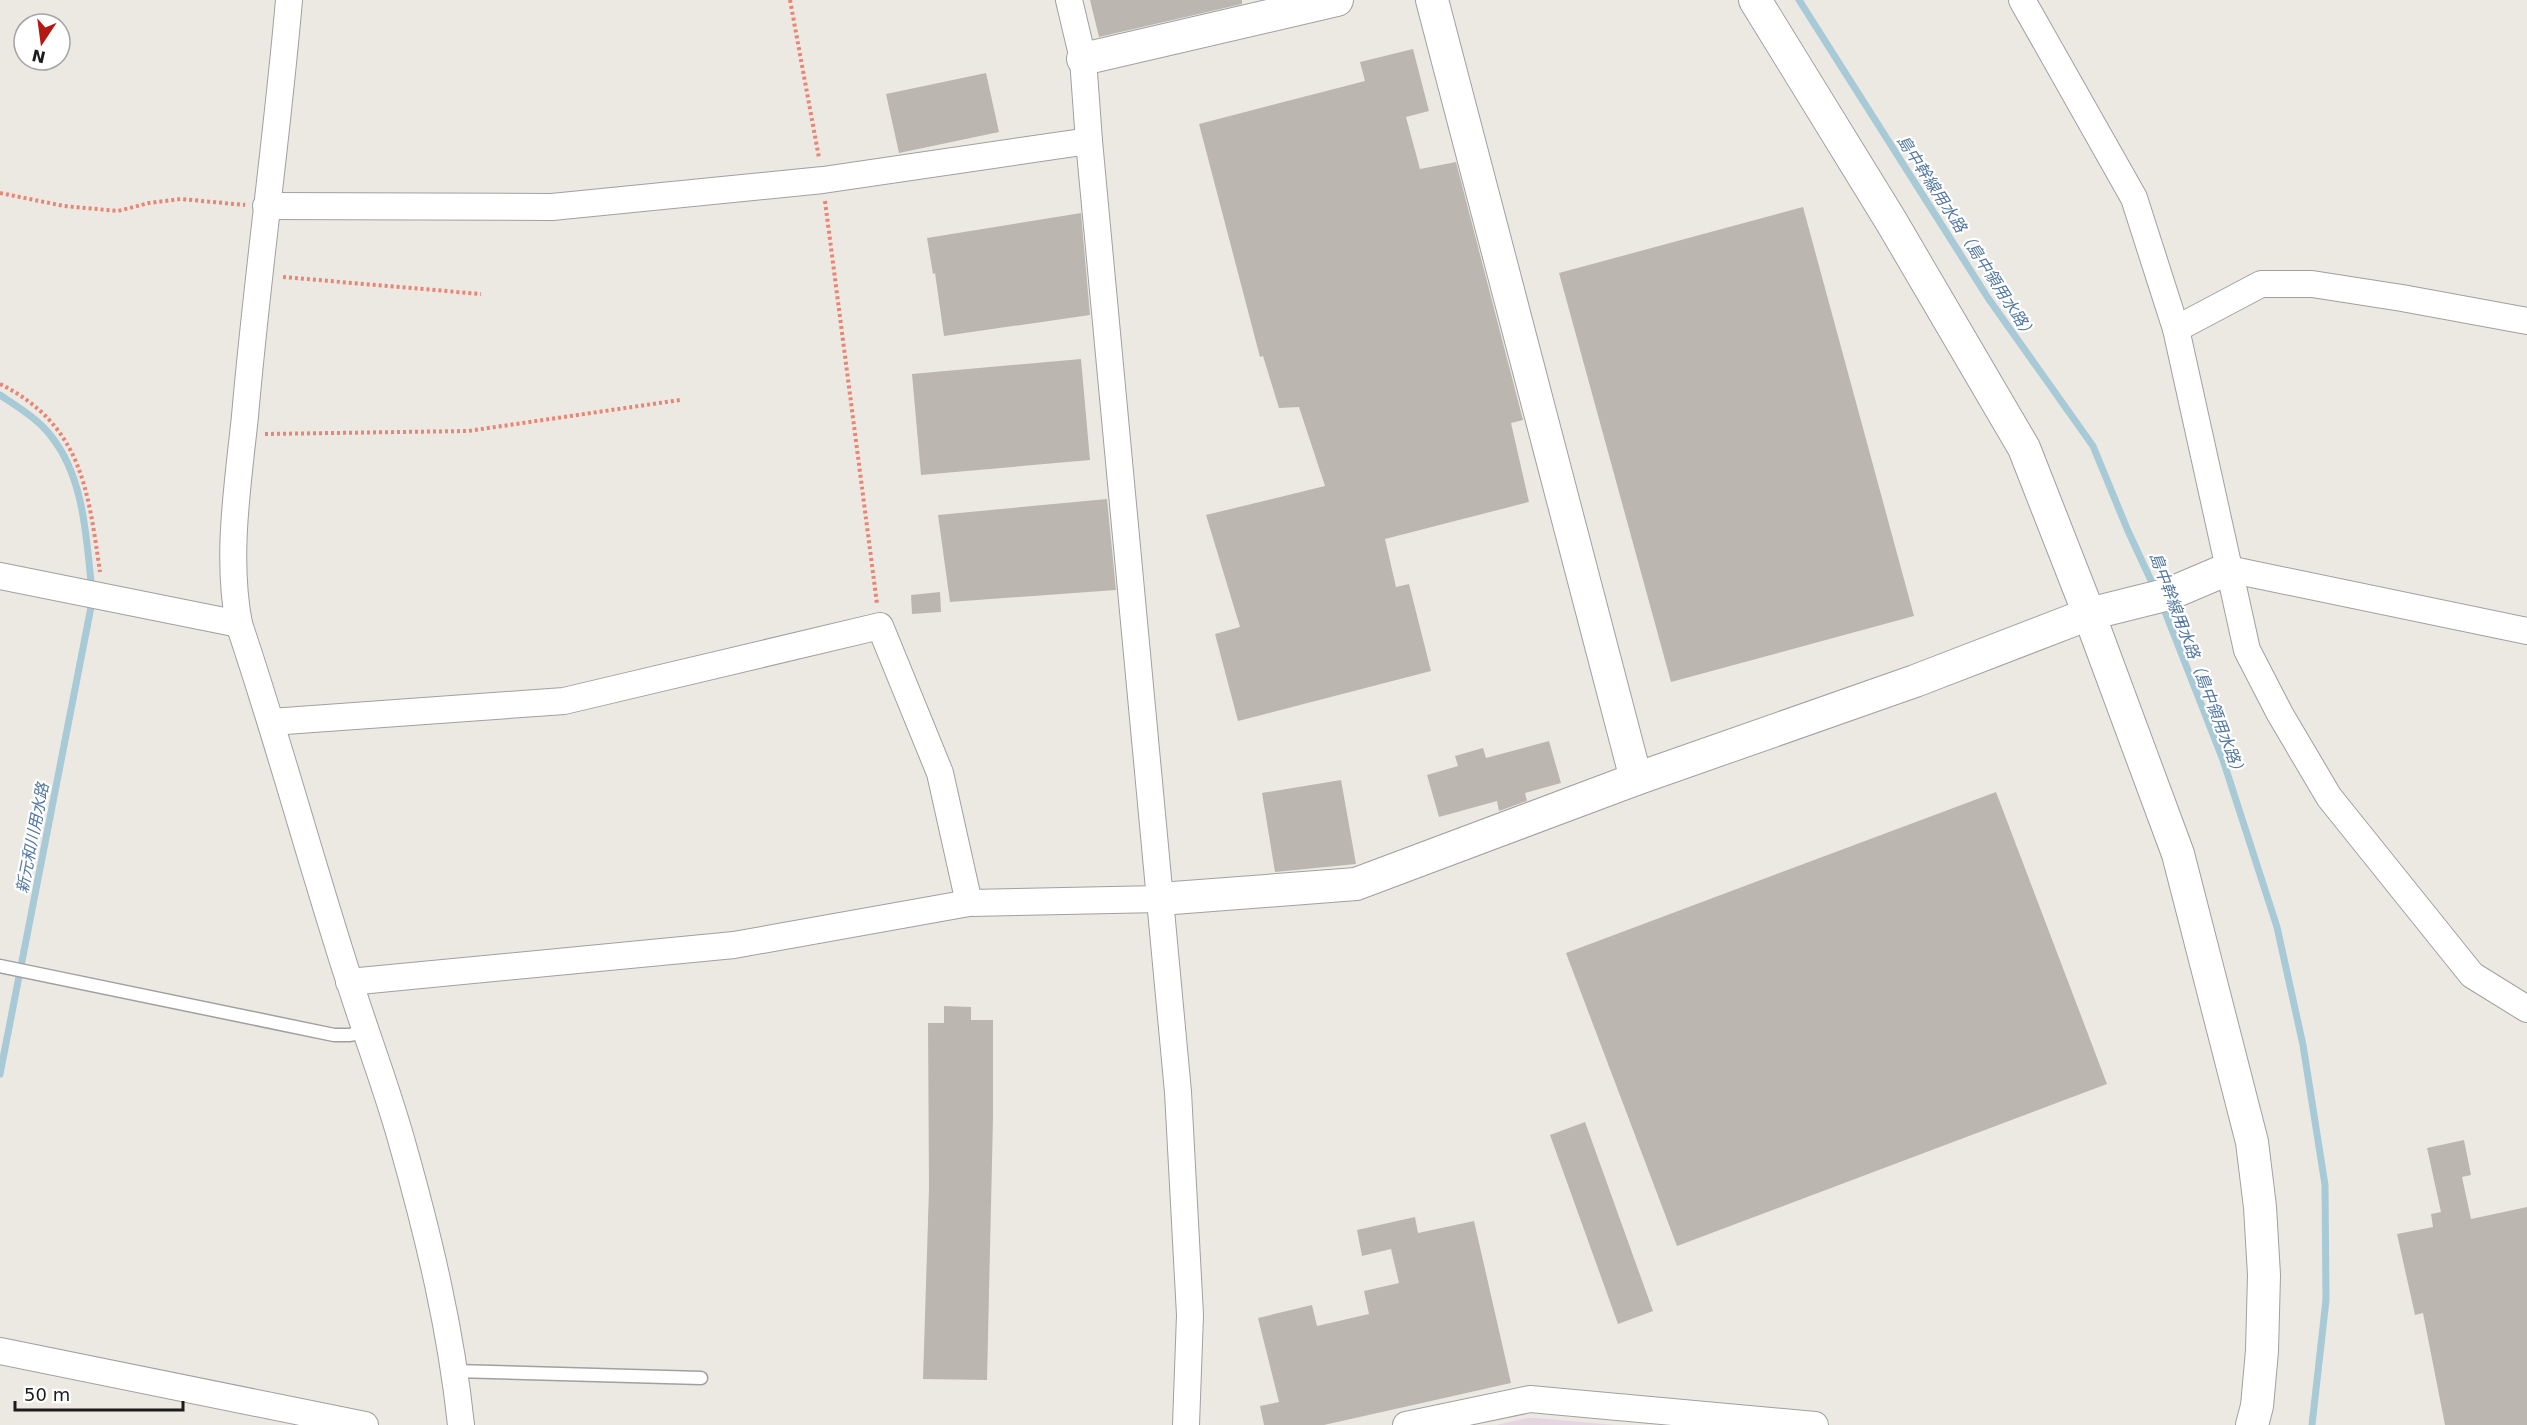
<svg xmlns="http://www.w3.org/2000/svg" width="2527" height="1425" font-family="'DejaVu Sans','Noto Sans JP',sans-serif">
<rect width="100%" height="100%" fill="#ece9e3"/>
<!-- industrial -->
<path fill="#e5d5e1" d="M1527,1418h10l78,7h-119z"/>
<g fill="none" stroke-linecap="round" stroke-linejoin="round">
<!-- stream -->
<g stroke="#a7cad6" stroke-width="7">
<path d="M1799,0l189,298 105,148 35,85 27,58"/>
<path d="M0,395c18,12 38,24 51,41 32,40 35,97 40,146"/>
<path d="M2162,604l61,156 54,167 26,118 22,140 1,115 -14,125"/>
<path d="M0,1074l91,-467"/>
</g>
</g>
<!-- building -->
<g fill="#bcb6b0">
<path d="M1090,0h152v4l-143,33z"/>
<path d="M1413,49l16,62 -23,6 14,52 36,-7 67,258 -12,3 18,79 -144,37 11,48 13,-3 22,87 -193,50 -23,-87 25,-7 -34,-112 119,-29 -26,-79 -20,1 -16,-52 -3,1 -61,-233 166,-43 -5,-19z"/>
<path d="M986,73l13,59 -100,21 -13,-59z"/>
<path d="M1803,207l111,409 -243,66 -112,-409z"/>
<path d="M1081,213l9,102 -146,21 -9,-63 -2,1 -6,-36z"/>
<path d="M1081,359l9,101 -169,15 -9,-101z"/>
<path d="M1107,499l9,91 -166,12 -12,-87z"/>
<path d="M940,592l1,20 -29,2 -1,-19z"/>
<path d="M1549,741l12,42 -36,10 2,8 -28,10 -2,-10 -58,16 -12,-42 31,-9 -3,-10 28,-8 3,10z"/>
<path d="M1341,780l15,84 -81,8 -13,-79z"/>
<path d="M1996,792l111,292 -430,162 -111,-293z"/>
<path d="M944,1006l27,1v13h22v98l-6,262 -64,-1 6,-191 -1,-165h16z"/>
<path d="M1585,1122l68,189 -35,13 -68,-189z"/>
<path d="M2464,1140l7,35 -9,2 9,42 56,-12v218h-82l-22,-112 -8,2 -18,-81 36,-7 -2,-13 10,-2 -14,-64z"/>
<path d="M1415,1217l3,16 56,-12 37,162 -187,42h-60l-4,-19 19,-4 -21,-84 54,-13 5,21 52,-12 -5,-23 35,-8 -8,-34 -29,7 -5,-26z"/>
</g>
<g fill="none" stroke-linecap="round" stroke-linejoin="round">
<!-- service casing -->
<g stroke="#a0a0a0" stroke-width="15">
<g id="service">
<path d="M0,966l334,69h15l18,-3"/>
<path d="M455,1371l246,7"/>
</g>
</g>
<!-- minor casing -->
<g stroke="#a0a0a0" stroke-width="28">
<g id="minor">
<path d="M289,0c-12,139 -32,277 -44,416 -7,68 -19,140 -6,208 40,118 72,239 111,359 17,54 38,108 53,163 26,92 48,184 58,279"/>
<path d="M1069,0l14,59 6,82 89,951 12,223 -4,110"/>
<path d="M2022,0l112,198 42,131 71,321 33,64 49,83 143,178 55,34"/>
<path d="M266,206l286,1 271,-27 266,-39"/>
<path d="M2176,329l85,-45h51l90,14 125,23"/>
<path d="M2228,569l299,62"/>
<path d="M0,576l239,48"/>
<path d="M271,722l293,-21 316,-75 60,147 29,130"/>
<path d="M349,982l385,-37 235,-42 191,-4"/>
<path d="M0,1351l365,74"/>
<path d="M1406,1425l124,-26 285,26"/>
</g>
</g>
<!-- tertiary casing -->
<g stroke="#a0a0a0" stroke-width="34">
<g id="tertiary">
<path d="M1432,0l204,779"/>
<path d="M1755,0l136,221 133,227 65,166 89,240 74,288 8,65 4,68 -2,76 -5,55 -5,19"/>
<path d="M1083,59l254,-59"/>
<path d="M1160,899l196,-15 280,-105 279,-98 174,-67 80,-20 59,-25"/>
</g>
</g>
<!-- path -->
<g stroke="#ec8474" stroke-width="4" stroke-dasharray="3 3" stroke-linecap="butt">
<path d="M790,0l29,158"/>
<path d="M0,193l64,13 54,5 31,-8 32,-4 64,6"/>
<path d="M825,201l52,403"/>
<path d="M283,277l198,17"/>
<path d="M0,384c82,41 88,106 100,188"/>
<path d="M265,434l203,-3 212,-31"/>
</g>
<!-- service -->
<use href="#service" stroke="#fff" stroke-width="12"/>
<!-- minor -->
<use href="#minor" stroke="#fff" stroke-width="26"/>
<!-- tertiary -->
<use href="#tertiary" stroke="#fff" stroke-width="32"/>
</g>
<g text-anchor="middle" stroke-width="4.5" stroke-linejoin="round" paint-order="stroke">
<!-- water labels -->
<g font-size="16" font-style="italic" fill="#5277a2" stroke="#fff">
<text transform="translate(1967 237) rotate(57)" y="6">島中幹線用水路（島中領用水路）</text>
<text transform="translate(2198 665) rotate(69)" y="6">島中幹線用水路（島中領用水路）</text>
<text transform="translate(32 838) rotate(-79)" y="6">新元和川用水路</text>
</g>
</g>
<!-- north arrow -->
<g transform="translate(42 42) rotate(193)"><circle r="28" fill="#ffffff" stroke="#a4a4a4" stroke-width="1.5"/>
<path d="M0-4.5L10 22L0 15L-10 22Z" fill="#b51813"/>
<text y="-9" font-size="16" font-weight="bold" text-anchor="middle" fill="#1c1c1c">N</text>
</g>
<!-- scale -->
<path d="M15 1401v9h168v-9" fill="none" stroke="#1c1c1c" stroke-width="3"/>
<text x="24" y="1401" font-size="18" fill="#1c1c1c" stroke="#ffffff" stroke-width="4.5" paint-order="stroke">50 m</text>
</svg>
